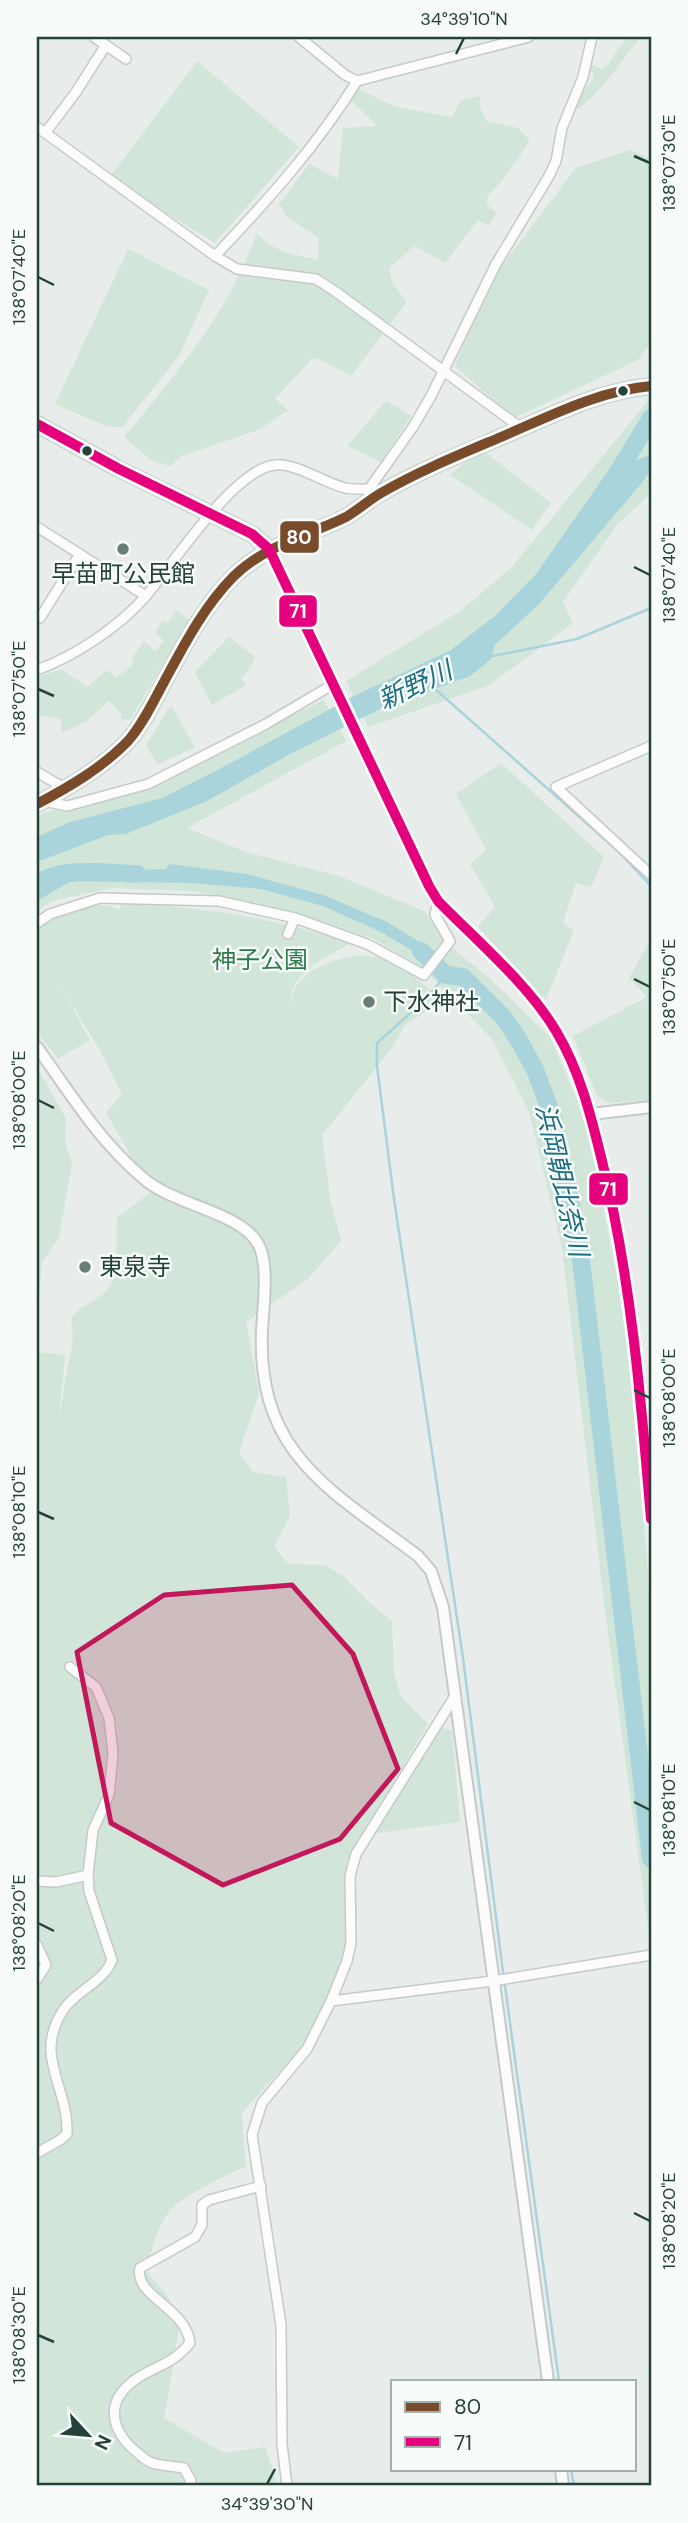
<svg xmlns="http://www.w3.org/2000/svg" width="688" height="2523" font-family="'DM Sans','Noto Sans JP',sans-serif">
<rect width="100%" height="100%" fill="#e8edeb"/>
<!-- green -->
<g fill="#d1e6d8">
<path d="M627,37h13c-18,23 -37,53 -60,71l-3,-1 5,-15 11,-12 1,-5 -5,-6 4,-4 9,4 6,-5z"/>
<path d="M197,61l102,86 -84,96 -106,-65z"/>
<path d="M356,88l40,19 56,10 9,-17 19,-4v12l6,13 32,7 12,13 -28,40 -13,13 -3,10 11,9 -8,13 -11,-6 -33,43 -30,-17 -26,22 4,16 14,18 -56,74 -34,-18 -5,1 -37,40 13,11 -27,19 -79,27 -12,10 -18,-5 -28,-24c40,-48 82,-98 111,-154 8,-16 15,-33 22,-50 15,19 39,22 61,27v-22l-32,-22 -7,-12 30,-40 29,15 5,-51 35,-2 -26,-24z"/>
<path d="M630,150l21,9v183l-13,18 -124,58 -59,-52 29,-77 92,-121z"/>
<path d="M128,249l81,41 -30,66 -57,71h-14l-53,-23z"/>
<path d="M651,397v96l-35,33 -53,76 10,21 -85,63 -120,41 -22,-46 114,-70 51,-43z"/>
<path d="M386,401l25,15 -30,46 -34,-16z"/>
<path d="M481,449l70,54 -19,27 -82,-55z"/>
<path d="M176,610l13,10 -59,100 -9,-1v-6l-12,-12 -23,21 -25,11v-14l-19,-3 -5,-4 1,-35 24,-8c8,8 16,10 25,18l20,-17 9,8 16,-13 1,-8 11,-16 11,10 9,-10 -9,-9 7,-11 6,2z"/>
<path d="M229,637l27,21 -15,21 5,6 -34,20 -17,-33z"/>
<path d="M324,700l22,41 -159,87 59,24 93,24 85,35 28,37 35,28 63,61 34,79 33,159 21,157 13,187v330l-46,-338 -43,-363 -33,-136 -37,-73 -69,-71 -51,-30 -77,-26 -103,-21 -80,-3 -60,13 -15,10v-95l15,-6h8l75,-20 27,-11z"/>
<path d="M171,705l24,42 -37,18 -12,-20z"/>
<path d="M501,763l103,94 -13,30 -15,-4 -13,40 11,7 -28,70 -68,-73 17,-20 -25,-43 16,-14 -30,-56z"/>
<path d="M121,902c78,6 154,14 228,42 -24,15 -58,27 -59,58 2,-4 3,-11 6,-15 13,-24 64,-38 89,-28 19,6 42,29 58,42l-38,24 -13,23 -70,87 8,63 11,43 -33,38 -62,43 13,71 -20,59 14,20 33,5 4,39 -16,31 15,17 36,1 19,12 26,26 22,18 2,52 7,23 27,28 -81,137 3,86 -24,52 -25,49 -59,65 4,53c-17,8 -65,31 -76,44 -13,17 -19,42 -24,61l21,24 13,29 -16,94 60,35 41,-6 11,33 -3,6h-236v-1134l28,3 -6,62 14,-79 -2,-20c12,-14 19,-14 32,-24 19,-15 12,-54 14,-76l34,-26 -45,-80 16,-18 -21,-42 -40,-65 29,53 -32,19 -21,-27v-102c22,-16 57,-33 83,-20z"/>
<path d="M651,939v161l-43,3 -11,-7 -24,-60 74,-39 -18,-19z"/>
<path d="M37,1067l29,52 -1,24 7,20 -13,74 -17,25 -5,62z"/>
<path d="M435,1727l17,3 8,92 -90,12z"/>
</g>
<!-- water -->
<g fill="#a9d4db">
<path d="M624,448l24,24 -3,7 -105,124 -45,42 -5,15 -20,16 -92,34 -88,44 -83,47 -81,33 -18,1 -71,27v-25l33,-15 92,-24 63,-32 127,-69 99,-47 44,-34 41,-42z"/>
<path d="M169,864l78,10 76,21 64,27 49,30 -6,9 -49,-29 -58,-26 -62,-17 -70,-6 -120,-2 -34,20v-15c36,-20 88,-15 129,-17z"/>
</g>
<g fill="none" stroke-linecap="round" stroke-linejoin="round">
<!-- stream -->
<g stroke="#a9d4db" stroke-width="2.5">
<path d="M488,657l89,-18 74,-31"/>
<path d="M434,688l184,163 33,35"/>
<path d="M446,975l-23,27 -46,41v23l17,133 69,459 40,314"/>
<path d="M505,1986l54,395"/>
<path d="M571,2469l3,17"/>
</g>
<!-- river -->
<g stroke="#a9d4db" stroke-width="18">
<path d="M618,472l33,-54"/>
<path d="M624,480l12,-10 15,-6"/>
<path d="M37,884c25,-18 71,-11 100,-10"/>
<path d="M421,951l25,24 17,2 41,41 16,24 16,30 17,46 27,133 71,608"/>
</g>
<!-- minor casing -->
<g stroke="#c5cac8" stroke-width="12">
<g id="minor">
<path d="M94,37l32,22"/>
<path d="M299,37l46,38 12,6 172,-44"/>
<path d="M37,127l178,129 22,13 79,10 20,13 185,136"/>
<path d="M46,132l30,-40 30,-47"/>
<path d="M215,256c52,-55 102,-110 142,-175"/>
<path d="M369,489l44,-62 18,-31 65,-132 53,-88 7,-15 6,-33 21,-51 9,-40"/>
<path d="M37,527l109,69"/>
<path d="M40,618l40,-64"/>
<path d="M37,670c38,-14 82,-43 109,-74 27,-32 88,-127 129,-131 21,-2 50,18 70,23 9,2 18,0 27,2"/>
<path d="M651,746l-95,41 95,88"/>
<path d="M37,772l29,17"/>
<path d="M43,801l24,5 81,-22 118,-60 66,-39"/>
<path d="M37,923l13,-9 50,-16 119,3 76,17 72,26 57,31 26,-34 -15,-26 3,-14"/>
<path d="M288,934l7,-16"/>
<path d="M37,1881l19,1 32,-7"/>
<path d="M37,1945l9,20 -9,14"/>
<path d="M331,2001l162,-20 158,-26"/>
<path d="M37,2153l23,-13 7,-6c2,-48 -35,-78 -3,-125 13,-19 40,-27 48,-49l-23,-69 -1,-16 5,-45 16,-35 4,-42 -4,-35 -13,-31 -26,-20"/>
<path d="M189,2486l2,-5 -7,-13c-10,-2 -23,-2 -32,-5 -5,-2 -10,-6 -13,-9 -26,-20 -36,-49 -7,-72 20,-16 40,-16 58,-39 -4,-36 -56,-46 -50,-75l55,-31 7,-12v-20l7,-5 52,-14"/>
<path d="M287,2486l-5,-42 -1,-119 -29,-190 10,-32 45,-54 24,-48 16,-40 4,-18 -1,-67 6,-22 99,-158"/>
</g>
</g>
<!-- tertiary casing -->
<g stroke="#c5cac8" stroke-width="14">
<g id="tertiary">
<path d="M37,1047c33,46 62,94 106,131 30,27 94,33 114,64 13,19 6,66 5,89 -5,124 69,159 156,225l13,15 12,36 105,774"/>
<path d="M591,1114l60,-7"/>
<path d="M561,2469l2,17"/>
</g>
</g>
<!-- secondary casing -->
<g stroke="#c3cbc8" stroke-width="16">
<path id="secondary" d="M269,549l160,337 9,15c38,39 90,83 118,130 24,40 35,85 46,130 29,116 39,238 49,358"/>
</g>
<!-- primary casing -->
<g stroke="#c3ccc9" stroke-width="18">
<g id="primary">
<path d="M37,424l82,45 133,65 17,15"/>
<path d="M37,804c32,-17 65,-36 91,-63 15,-17 25,-39 36,-59 20,-37 40,-76 70,-106 32,-31 73,-40 112,-59 12,-7 23,-17 35,-24 38,-22 80,-39 120,-56 49,-21 97,-46 150,-51"/>
</g>
</g>
<!-- minor -->
<use href="#minor" stroke="#fcfcfc" stroke-width="9"/>
<!-- tertiary -->
<use href="#tertiary" stroke="#fcfcfc" stroke-width="10"/>
<!-- secondary -->
<use href="#secondary" stroke="#fcfcfc" stroke-width="12"/>
<!-- primary -->
<use href="#primary" stroke="#cfd7d5" stroke-width="14"/>
<!-- bus-1 casing -->
<g stroke="#f7fbf9" stroke-width="16">
<path id="bus-1" d="M37,804c32,-17 65,-36 91,-63 15,-17 25,-39 36,-59 20,-37 40,-76 70,-106 32,-31 73,-40 112,-59 12,-7 23,-17 35,-24 38,-22 80,-39 120,-56 49,-21 97,-46 150,-51"/>
</g>
<!-- bus-2 casing -->
<g stroke="#f7fbf9" stroke-width="16">
<path id="bus-2" d="M37,424l82,45 133,65 17,15 160,337 9,15c38,39 90,83 118,130 24,40 35,85 46,130 29,116 39,238 49,358"/>
</g>
<!-- bus-1 -->
<use href="#bus-1" stroke="#7a4b2a" stroke-width="10"/>
<!-- bus-2 -->
<use href="#bus-2" stroke="#e5007d" stroke-width="10"/>
</g>
<!-- marked area -->
<path fill="#c2185b" fill-opacity="0.2" stroke="#c2185b" stroke-width="5" stroke-linejoin="round" d="M292,1585l61,69 45,115 -58,70 -117,46 -112,-62 -34,-171 87,-57z"/>
<!-- ticks -->
<path fill="none" stroke="#24423a" stroke-width="2.5" d="M456,54l8,-16M634,156l16,7M38,277l16,8M634,567l16,8M38,689l16,7M634,979l16,8M38,1100l16,8M634,1390l16,8M38,1512l16,7M634,1802l16,8M38,1923l16,8M634,2213l16,8M38,2335l16,7M267,2484l8,-15"/>
<!-- markers -->
<g fill="#24423a" stroke="#f7fbf9" stroke-width="2.5">
<circle cx="623" cy="391" r="6"/>
<circle cx="87" cy="451" r="6"/>
</g>
<g fill="#697e78" stroke="#f7fbf9" stroke-width="2.5">
<circle cx="123" cy="549" r="7"/>
<circle cx="369" cy="1002" r="7"/>
<circle cx="85" cy="1267" r="7"/>
</g>
<g text-anchor="middle" stroke-width="5" stroke-linejoin="round" paint-order="stroke">
<!-- poi labels -->
<g font-size="24" fill="#24423a" stroke="#f7fbf9" text-anchor="start">
<text x="123" y="582" text-anchor="middle">早苗町公民館</text>
<text x="383" y="1010">下水神社</text>
<text x="99" y="1275">東泉寺</text>
</g>
<!-- park labels -->
<g font-size="24" fill="#2d7a4b" stroke="#f7fbf9">
<text x="260" y="968">神子公園</text>
</g>
<!-- water labels -->
<g font-size="26" font-style="italic" fill="#1c6f80" stroke="#f7fbf9">
<text transform="translate(415 685) rotate(-25)" y="9">新野川</text>
<text transform="translate(562 1180) rotate(77)" y="9">浜岡朝比奈川</text>
</g>
</g>
<g stroke="#f7fbf9" stroke-width="2.5">
<rect x="279" y="520" width="41" height="34" rx="7" fill="#7a4b2a"/>
<rect x="278" y="594" width="40" height="34" rx="7" fill="#e5007d"/>
<rect x="588" y="1172" width="41" height="34" rx="7" fill="#e5007d"/>
</g>
<g font-size="19" text-anchor="middle" font-weight="bold" fill="#fff">
<text x="299" y="544">80</text>
<text x="298" y="618">71</text>
<text x="608" y="1196">71</text>
</g>
<!-- border -->
<rect width="688" height="2523" fill="none" stroke="#f7fbf9" stroke-width="77"/>
<!-- legend -->
<rect x="391" y="2380" width="245" height="91" fill="#f7fbf9" stroke="#a3b1ad" stroke-width="2"/>
<rect x="405" y="2402" width="35" height="10" fill="#7a4b2a" stroke="#a3b1ad" stroke-width="2"/>
<text x="454" y="2414" font-size="21" fill="#24423a">80</text>
<rect x="405" y="2437" width="35" height="10" fill="#e5007d" stroke="#a3b1ad" stroke-width="2"/>
<text x="454" y="2450" font-size="21" fill="#24423a">71</text>
<!-- north arrow -->
<g transform="translate(88 2435) rotate(116)" stroke="#f7fbf9" stroke-width="5" paint-order="stroke">
<path d="M0-5L12 26L0 18L-12 26Z" fill="#24423a"/>
<text y="-10" font-size="19" font-weight="bold" text-anchor="middle" fill="#24423a">N</text>
</g>
<rect x="38" y="38" width="612" height="2446" fill="none" stroke="#24423a" stroke-width="2.5"/>
<g font-size="18" text-anchor="middle" fill="#24423a">
<text x="464" y="25">34°39'10"N</text>
<text transform="translate(669 163) rotate(-90)" y="6">138°07'30"E</text>
<text transform="translate(19 277) rotate(-90)" y="6">138°07'40"E</text>
<text transform="translate(669 575) rotate(-90)" y="6">138°07'40"E</text>
<text transform="translate(19 689) rotate(-90)" y="6">138°07'50"E</text>
<text transform="translate(669 987) rotate(-90)" y="6">138°07'50"E</text>
<text transform="translate(19 1100) rotate(-90)" y="6">138°08'00"E</text>
<text transform="translate(669 1398) rotate(-90)" y="6">138°08'00"E</text>
<text transform="translate(19 1512) rotate(-90)" y="6">138°08'10"E</text>
<text transform="translate(669 1810) rotate(-90)" y="6">138°08'10"E</text>
<text transform="translate(19 1923) rotate(-90)" y="6">138°08'20"E</text>
<text transform="translate(669 2221) rotate(-90)" y="6">138°08'20"E</text>
<text transform="translate(19 2335) rotate(-90)" y="6">138°08'30"E</text>
<text x="267" y="2510">34°39'30"N</text>
</g>
</svg>
